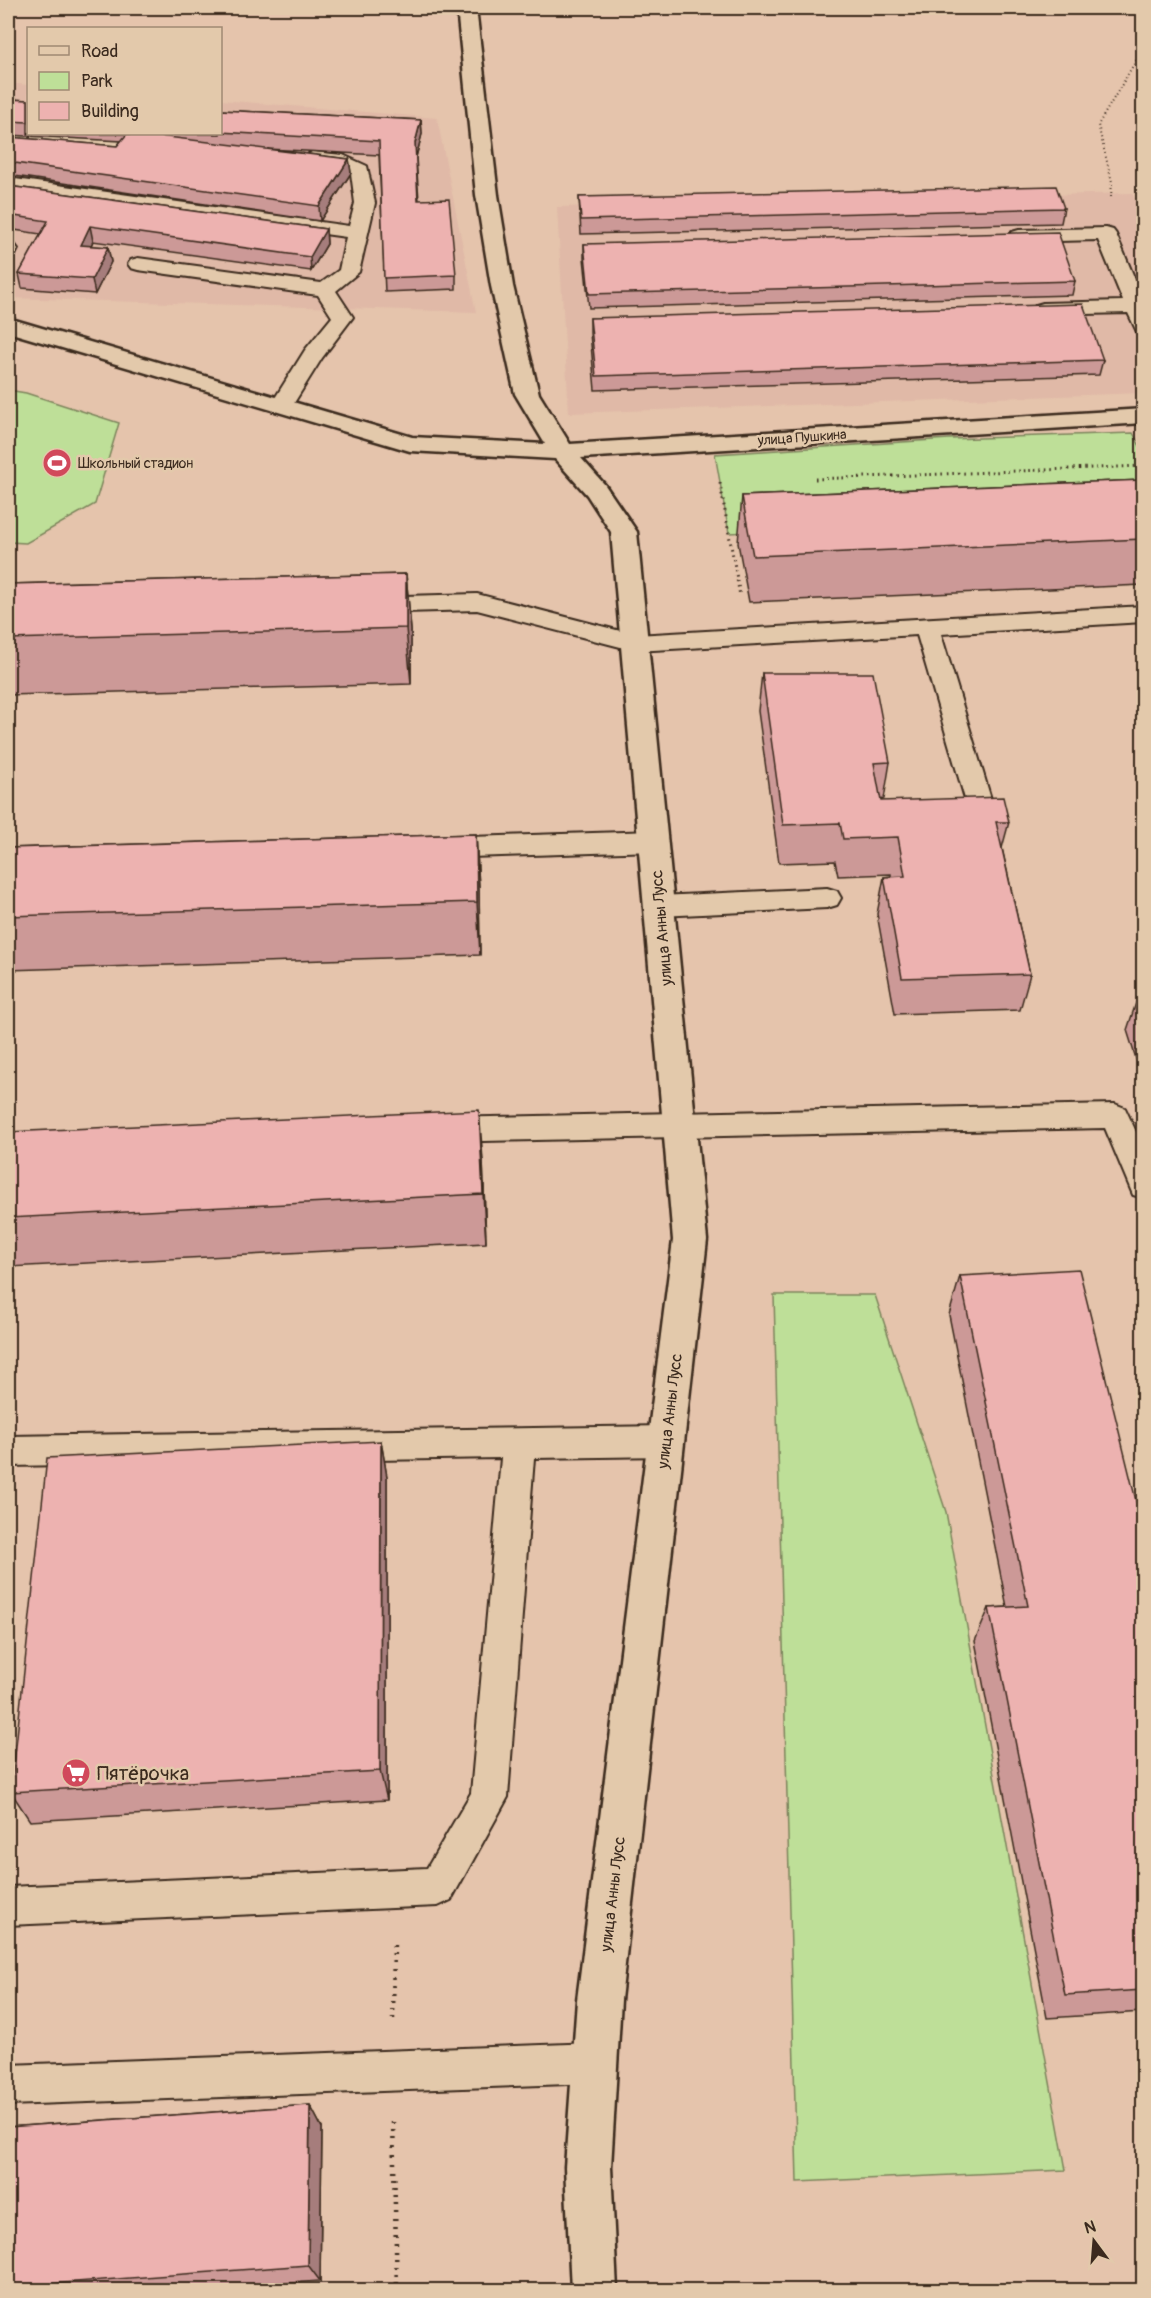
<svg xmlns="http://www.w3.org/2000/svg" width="1151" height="2298" font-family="Pangolin,sans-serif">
<rect width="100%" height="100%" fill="#e5c4ac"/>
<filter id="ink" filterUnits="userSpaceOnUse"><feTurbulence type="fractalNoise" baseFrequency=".0167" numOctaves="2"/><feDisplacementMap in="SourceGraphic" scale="12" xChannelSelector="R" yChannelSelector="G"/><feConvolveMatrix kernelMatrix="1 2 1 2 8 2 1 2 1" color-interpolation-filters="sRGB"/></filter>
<g filter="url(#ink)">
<!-- built -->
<g fill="#e0b9a7">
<path d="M8,83l20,2v49h192l1,-34 216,18 39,194 -468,-14z"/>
<path d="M1132,193l11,23v177l-574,20 -12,-206z"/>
</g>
<!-- green -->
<g fill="#bedf98" stroke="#7c845b" stroke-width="1.5">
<path d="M8,390l18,3 93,30 -24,81 -69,39 -18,-1z"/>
<path d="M1133,433l10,19v64l-414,17 -14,-79 234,-15z"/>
<path d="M774,1295h101l71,217 120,658 -269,12z"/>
</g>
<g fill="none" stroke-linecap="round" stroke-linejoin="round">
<!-- lane casing -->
<g stroke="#3b2a1e" stroke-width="4">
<g id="lane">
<path d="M8,133l151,8 10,6 -10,6 -151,-8z"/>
<path d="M312,152l31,3 24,11 8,37 -16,69 -23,19 17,26 -31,41 -33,53h-16l-3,-5 35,-56 27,-33 -14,-22 -180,-25 -7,-2 -3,-4 3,-4 7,-2 183,25 18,-13 7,-33 -338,-47v-12l341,48 6,-23 -4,-30 -18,-8 -28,-3 -3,-4z"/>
<path d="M1106,228l7,2 3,4 28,67v33l-7,-2 -9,-19 -85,2 -7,-2 -3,-4 3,-4 7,-2 80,-2 -25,-61 -79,2 -7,-2 -3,-4 3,-4 7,-2z"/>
<path d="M8,243l7,2 3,4 -3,6 -7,2z"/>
<path d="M477,594l159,41 508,-29v16l-203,12 50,165 -4,7 -9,2 -9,-2 -4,-7 -48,-164 -281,16 -159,-41 -110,3 -9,-2 -3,-6 3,-6 9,-2z"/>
<path d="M654,831l9,3 4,7 -4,7 -9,3 -216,7 -9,-3 -4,-7 4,-7 9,-3z"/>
<path d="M827,888l10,3 4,7 -4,7 -10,3 -168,8 -10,-3 -4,-7 4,-7 10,-3z"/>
<path d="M1115,1104l10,4 19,41v49l-11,-3 -28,-67 -666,14 -11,-4 -4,-8 4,-8 11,-4z"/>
<path d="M666,1426l12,5 5,10 -5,10 -12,5 -132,2 -26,339 -57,103 -13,6 -430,19v-38l419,-19 44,-75 30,-335 -493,8v-30z"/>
<path d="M595,2043l14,6 6,14 -6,14 -14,6 -587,22v-40z"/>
</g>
</g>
<!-- street casing -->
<g stroke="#3b2a1e" stroke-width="5">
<path id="street" d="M457,8h19l22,187 15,91 26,108 31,50 574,-35v14l-563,35 24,27 32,47 70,708 -86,760 -10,167 6,123h-46l-6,-123 12,-167 96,-760 -62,-708 -24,-37 -32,-36 -145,-8 -402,-119v-14l404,119 133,7 -30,-50 -24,-108 -15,-91z"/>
</g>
<!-- path-far2 -->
<path stroke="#3b2a1e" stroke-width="2" stroke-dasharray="1 3" stroke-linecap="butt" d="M1111,197l1,-15 -14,-57 46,-78"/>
<!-- path-far1 -->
<g stroke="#3b2a1e" stroke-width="3" stroke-dasharray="1.5 4" stroke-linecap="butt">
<path d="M815,479l329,-13"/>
<path d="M720,483l20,113"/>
</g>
<!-- path -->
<g stroke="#3b2a1e" stroke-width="4.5" stroke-dasharray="2 6" stroke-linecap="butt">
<path d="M393,2019l1,-80"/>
<path d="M393,2122l4,168"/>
</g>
<!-- lane -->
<use href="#lane" fill="#e3c9ab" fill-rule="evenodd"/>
<!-- street -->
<use href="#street" fill="#e3c9ab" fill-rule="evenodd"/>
</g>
<!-- wall -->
<g fill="#cc9997" stroke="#3b2a1e" stroke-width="1.5">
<path d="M8,99l20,1v34h192v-24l201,10 1,14 -6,23 3,43 37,75v14l-71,3 -6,-137 -111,-6 81,10 2,14 -31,48 -312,-46v-38l109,9 4,-5 -113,-6z"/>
<path d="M8,186l318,43 1,15 -16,27 -218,-30 -2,5 17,1 3,15 -16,32 -73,-6 -3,-14 22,-40 -33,-5z"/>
<path d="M579,197l485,11 -3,15 -480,11z"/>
<path d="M584,244l491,37 -3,14 -483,13 -5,-50z"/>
<path d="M590,318l513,42 -4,15 -504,15 -5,-57z"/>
<path d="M1143,480v105l-394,17 -11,-59 4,-47z"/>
<path d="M406,574l5,56v54l-403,11v-111z"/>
<path d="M762,673l128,89 -6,37 -4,1 1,1 128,21 -7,26 28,126 -10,36 -125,4 -18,-100 7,-37 7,-1v-2l-53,2 -3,-15 -56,2 -21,-152z"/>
<path d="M476,834l3,54 1,67 -472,15v-122z"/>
<path d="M1143,982v99l-16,-51z"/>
<path d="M8,1132l475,28 3,83 -478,24z"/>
<path d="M960,1276l183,253v483l-96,6 -72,-377 14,-33 18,-1 -58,-292z"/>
<path d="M381,1441l6,36v323l-357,21 -19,-29z"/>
<path d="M310,2105l12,23 -2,153 -132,9h-180v-163z"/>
</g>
<!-- shaded-wall -->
<g fill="#a67d7b" stroke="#3b2a1e" stroke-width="1.5">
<path d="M421,120l1,14 -6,23 -1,-14z"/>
<path d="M349,159l2,14 -31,48 -1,-15z"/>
<path d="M90,226l3,15 -9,19 -3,-15z"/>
<path d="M326,229l1,15 -16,27 -1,-14z"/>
<path d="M108,247l3,15 -16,32 -3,-15z"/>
<path d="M406,574l5,56v54l-5,-56z"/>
<path d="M476,834l3,54 1,67 -3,-53z"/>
<path d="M479,1110l4,50 3,83 -3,-49z"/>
<path d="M381,1441l6,36v323l-7,-29z"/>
<path d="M310,2105l12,23 -2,153 -12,-16z"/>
</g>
<!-- building -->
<g fill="#edb2b0" stroke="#3b2a1e" stroke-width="1.5">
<path d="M8,99l20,1v22l-20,-1z"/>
<path d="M220,110l201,10 -6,23 3,57 31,-1 7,76 -72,3 -5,-137 -159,-9z"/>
<path d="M127,134h15l207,25 -30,47 -311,-44v-25l109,9z"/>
<path d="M8,186l318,43 -16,28 -220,-31 -9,19 27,2 -16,32 -73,-5 29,-53 -40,-6z"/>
<path d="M1056,186l8,22 -483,12 -2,-23z"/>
<path d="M1058,232l17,49 -486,13 -5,-50z"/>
<path d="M1083,304l20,56 -507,16 -6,-58z"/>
<path d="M1143,480v59l-390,17 -11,-60z"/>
<path d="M406,574v54l-398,11v-55z"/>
<path d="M762,673h111l17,89 -16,1 7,38 122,-4 6,25h-13l34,152 -128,4 -18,-101 21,-1 -7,-39 -55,2 -3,-16 -57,2z"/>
<path d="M476,834l1,68 -469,14v-68z"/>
<path d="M479,1110l4,84 -475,24v-86z"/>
<path d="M1079,1269l64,260v461l-78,5 -76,-387 39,-2 -68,-330z"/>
<path d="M381,1441l-1,330 -369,21 36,-334z"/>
<path d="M310,2105l-2,160 -300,22v-160z"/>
</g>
</g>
<!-- icons -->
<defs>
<g id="stadium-disc" transform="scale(1.5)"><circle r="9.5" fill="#d1495b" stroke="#e3c9ab"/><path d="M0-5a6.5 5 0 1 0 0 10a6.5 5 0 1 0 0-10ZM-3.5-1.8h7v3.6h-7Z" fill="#fff"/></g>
<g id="supermarket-disc" transform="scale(1.5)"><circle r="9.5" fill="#d1495b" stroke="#e3c9ab"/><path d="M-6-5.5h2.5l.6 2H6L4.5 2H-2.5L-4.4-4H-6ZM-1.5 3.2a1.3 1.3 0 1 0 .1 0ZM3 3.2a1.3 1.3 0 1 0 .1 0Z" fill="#fff"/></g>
</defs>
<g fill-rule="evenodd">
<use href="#stadium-disc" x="57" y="463"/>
<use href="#supermarket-disc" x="76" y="1773"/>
</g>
<g text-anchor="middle" stroke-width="5" stroke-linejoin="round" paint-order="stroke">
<!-- far-street labels -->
<g font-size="14" fill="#3b2a1e" stroke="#e3c9ab">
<text transform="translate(802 437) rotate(-4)" y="5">улица Пушкина</text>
</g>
<!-- far-poi labels -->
<g font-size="14" fill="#3b2a1e" stroke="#e3c9ab" text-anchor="start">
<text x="78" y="468">Школьный стадион</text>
</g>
<!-- street labels -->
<g font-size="16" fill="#3b2a1e" stroke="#e3c9ab">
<text transform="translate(661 928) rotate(-95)" y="6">улица Анны Лусс</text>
<text transform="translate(669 1411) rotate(-83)" y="6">улица Анны Лусс</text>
<text transform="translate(612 1894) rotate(-83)" y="6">улица Анны Лусс</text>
</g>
<!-- near-poi labels -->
<g font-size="20" fill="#3b2a1e" stroke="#e3c9ab" text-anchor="start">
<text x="97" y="1780">Пятёрочка</text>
</g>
</g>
<!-- margin -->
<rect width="1151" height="2298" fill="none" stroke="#e3c9ab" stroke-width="30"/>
<rect x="15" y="15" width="1121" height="2268" fill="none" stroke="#3b2a1e" stroke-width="2" filter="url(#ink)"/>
<!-- legend -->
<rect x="27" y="27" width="195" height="108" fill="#e3c9ab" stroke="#a08973" stroke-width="1.5"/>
<rect x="39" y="46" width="30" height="9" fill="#e3c9ab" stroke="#a08973" stroke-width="1.5"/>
<text x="81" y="57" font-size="18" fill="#3b2a1e">Road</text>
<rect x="39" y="72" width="30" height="18" fill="#bedf98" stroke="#a08973" stroke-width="1.5"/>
<text x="81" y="87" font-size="18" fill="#3b2a1e">Park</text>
<rect x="39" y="102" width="30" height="18" fill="#edb2b0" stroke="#a08973" stroke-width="1.5"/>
<text x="81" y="117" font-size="18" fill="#3b2a1e">Building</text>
<!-- north arrow -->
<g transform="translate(1094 2241) rotate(344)" stroke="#e3c9ab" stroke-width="4.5" paint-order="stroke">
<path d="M0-4.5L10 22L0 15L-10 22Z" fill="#3b2a1e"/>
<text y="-9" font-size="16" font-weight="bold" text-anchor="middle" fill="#3b2a1e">N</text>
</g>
</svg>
